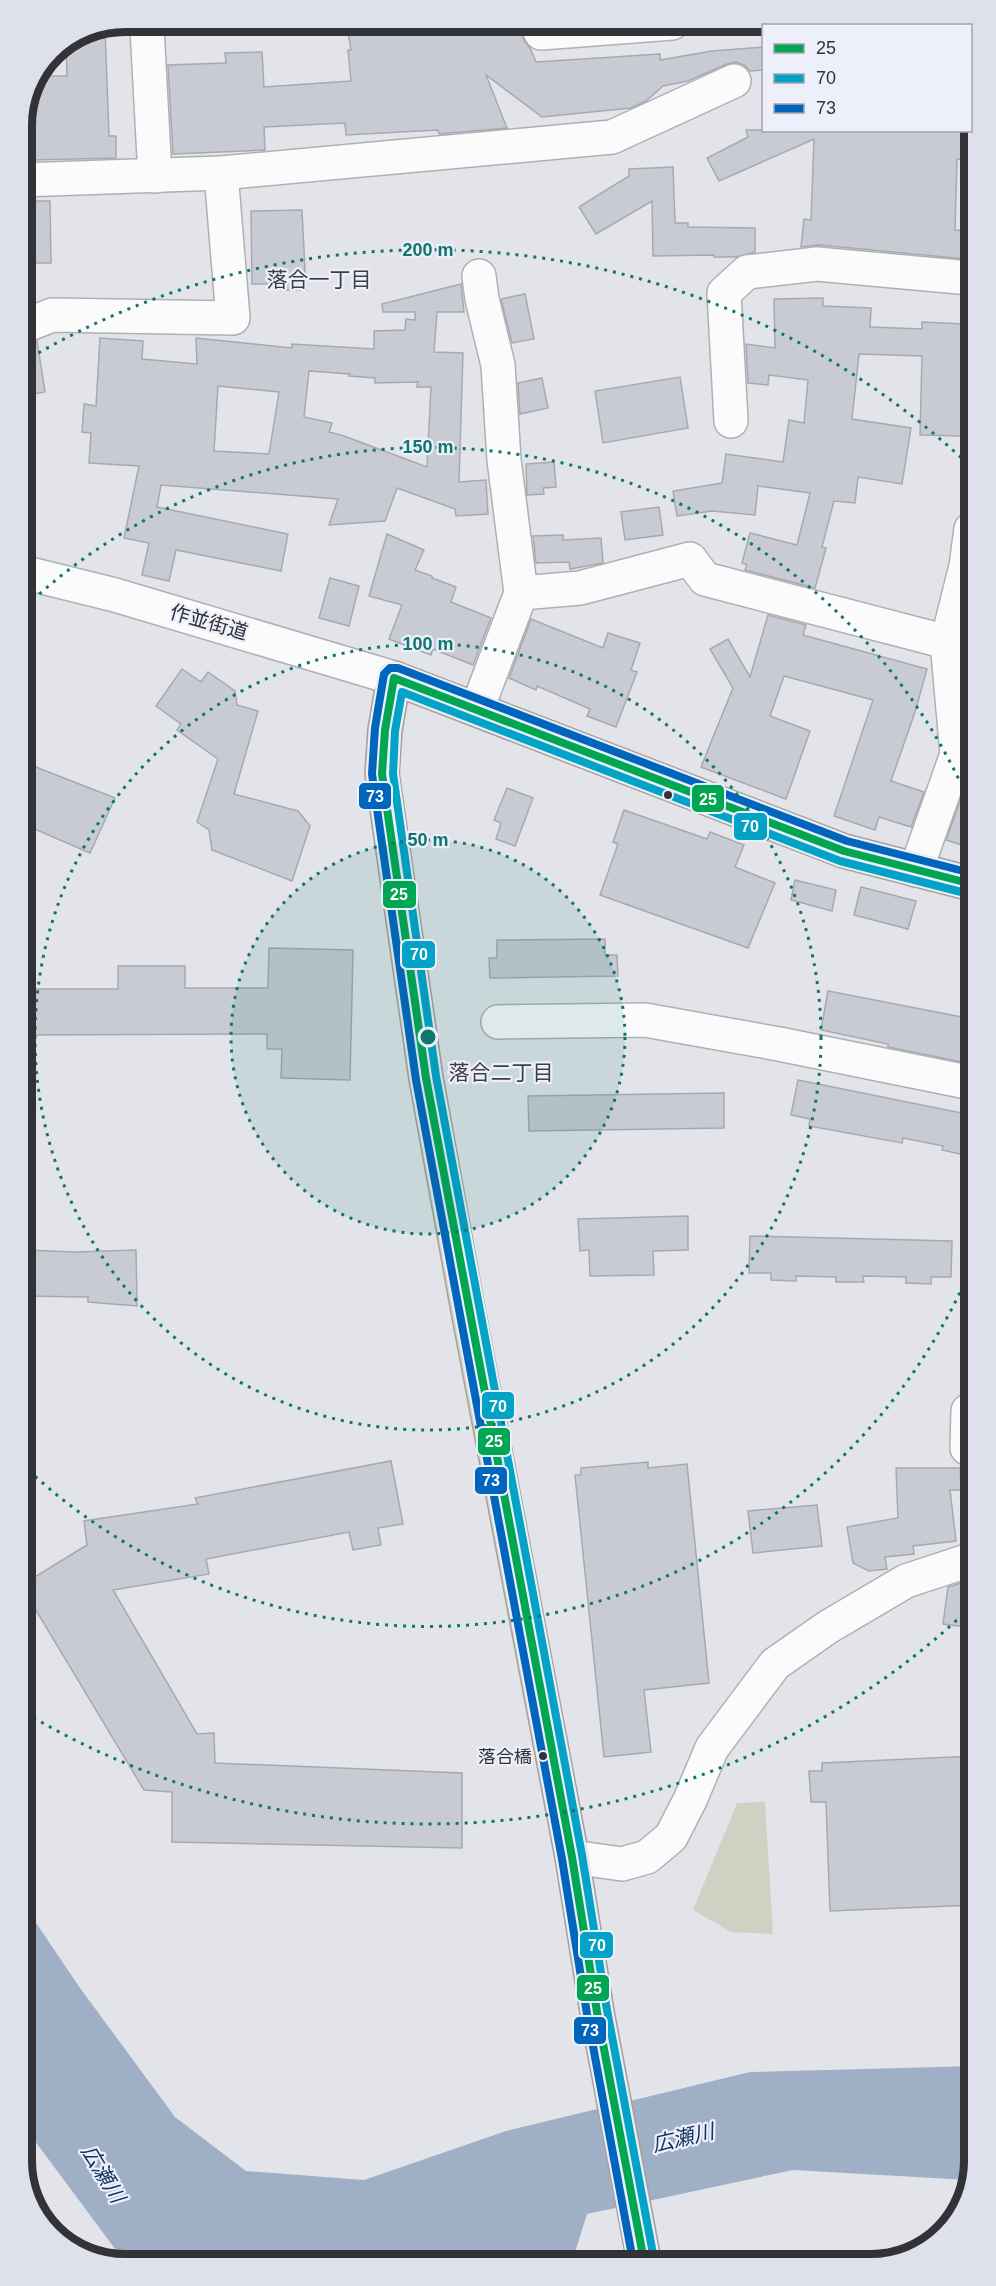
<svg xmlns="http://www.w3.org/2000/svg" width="996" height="2286" font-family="Arial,'Noto Sans JP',sans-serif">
<rect width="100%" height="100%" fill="#e3e4ea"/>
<!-- green -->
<path fill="#ced2c3" d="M765,1802l8,132 -42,-2 -38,-22 44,-107z"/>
<!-- water -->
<path fill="#9fb0c6" d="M26,1908l54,80 95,129 71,54 118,9 142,-49 244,-59 225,-6v96l-6,18 -176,-10 -206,44 -15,48 -445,3 -101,-136z"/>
<!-- building -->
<g fill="#c9cbd4" stroke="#a8a9ae" stroke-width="1.5" fill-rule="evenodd">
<path d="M452,25v9l30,-4 13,-5h24l5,16 6,7 6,14 124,-8v6l52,-9 52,-4v23l-14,1 -6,-6 -8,-3 -9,2 -39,17 -25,5 -17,15 -15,7 -89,9 -56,-42 21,53 -68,6 -1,-4 -92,5 -1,-12 -81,4 1,23 -92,4 -5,-89 58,-2 -1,-10 37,-1 2,35 87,-6 -3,-31h3l-4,-24z"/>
<path d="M85,29h20l4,107h7v22l-84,2v-13l-11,1v-30l19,-42h27l-1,-34z"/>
<path d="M746,130l223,1 1,29 -13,-1 -2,71 12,1 -1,28 -147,-14 -18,2 3,-28 7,1 3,-81 -95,42 -12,-23 41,-21z"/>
<path d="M673,167l2,56h13v4l67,1v24l-19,5h-22v-2l-61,1 -1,-55 -56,33 -17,-27 50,-31v-7z"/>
<path d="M29,201h21l1,62h-29l-1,-37h9z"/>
<path d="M302,210l4,80h-25v-6h-29l-1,-73z"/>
<path d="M461,284l3,28h-27l-3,40 29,1 -4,129 27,-2 2,34 -32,2 -1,-7 -58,-21 -12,33 -56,4 9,-26 -177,-14 -4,22 131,27 -7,37 -105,-21 -7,31 -27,-6 7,-32 -25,-5 15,-72 -50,-3 2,-30 -9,-1 2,-28 12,2 4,-68 43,3 -1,18 55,5 -1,-26 96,10v-4l82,5v-18l31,-1 1,-11 9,1v-8h-32l-1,-8zM309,371l41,3 -1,2 26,2v5l43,-1 -1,5h14l-4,80 -83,-31 -15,-4 3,-9 -28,-6zM218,386l61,6 -10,62 -55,-3z"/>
<path d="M525,294l9,45 -22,4 -11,-44z"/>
<path d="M823,298v8l48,2 -1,19 52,2v-7l43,2 -4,112 -41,-1 2,-79 -63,-2 -7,65 59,9 -9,56 -44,-7 -3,26 -21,-2 -12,46 4,1 -11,40 -70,-18 2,-5 -5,-2 8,-30 47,12 13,-52 -52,-7 -3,29 -43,-4 -35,5 -4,-25 49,-8 4,-29 57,8 6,-42 15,3 4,-43 -39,-5 -1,10 -20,-2 -2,-39 29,4 -1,-49z"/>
<path d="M37,341l8,51 -23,4v-51z"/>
<path d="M680,377l8,51 -85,15 -8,-52z"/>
<path d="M542,378l6,30 -28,6 -2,-31z"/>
<path d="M554,462l2,25 -13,1 1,6 -17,1 -1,-31z"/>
<path d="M659,507l4,28 -38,5 -4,-28z"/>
<path d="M387,534l37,16 -9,20 17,6v2l24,9 -5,15 40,16 -18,47 -40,-16 -2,6 -42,-16 13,-34 -33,-9z"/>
<path d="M563,535v5l38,-2 2,25 -33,6 -1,-7 -33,1 -3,-27z"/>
<path d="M330,578l29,8 -10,40 -30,-8z"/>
<path d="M768,615l38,10 -3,10 124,34 -12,43 -24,69 33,11 -13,35 -32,-10 -4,13 -41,-14 39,-116 -89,-24 -14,40 40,15 -24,68 -85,-32 32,-79 -23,-39 18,-10 22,38z"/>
<path d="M531,619l72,29 5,-15 32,10 -9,27 6,2 -21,55 -29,-11 3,-7 -53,-23 -1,4 -27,-12z"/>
<path d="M182,669l19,13 7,-10 27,19 2,14 21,6 -24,83 64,17 12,15 -18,55 -80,-31 -3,-20 -12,-8 21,-63 -41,-29 4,-6 -25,-18z"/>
<path d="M28,764l87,34 -25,55 -67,-29v-48z"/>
<path d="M971,770v78l-25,-8z"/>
<path d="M507,788l26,10 -18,48 -19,-7 5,-16 -7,-3z"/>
<path d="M624,810l83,29 3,-7 34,13 -9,22 40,16 -27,65 -148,-53 18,-51 -5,-2z"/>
<path d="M795,880l41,10 -4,21 -41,-11z"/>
<path d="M861,887l55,14 -8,28 -54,-14z"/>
<path d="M605,939v16h12l1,21 -128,2 -1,-20h8v-18z"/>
<path d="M269,948l84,2 -3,130 -69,-2 1,-29h-15v-15l-243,1 -1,-46h95v-23h67v22h83z"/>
<path d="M828,991l144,28v45l-84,-17v-3l-67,-14z"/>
<path d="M798,1080l174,35v36h-3v5l-27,-6 1,-4 -40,-8 -1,5 -93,-17 1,-7 -19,-4z"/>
<path d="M724,1093v35l-195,3 -1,-35z"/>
<path d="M688,1216v34l-35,1 1,24 -64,1 -1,-26 -9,1 -2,-32z"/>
<path d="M750,1236l202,5 -1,36h-20v7l-25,-1v-6l-43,-1 1,6h-28v-5l-40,-1v5l-25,-1v-7h-22z"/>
<path d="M24,1250l52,2 60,-2 1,56 -49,-4v-5l-64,-1z"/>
<path d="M391,1461l12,63 -25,4 3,17 -28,5 -4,-18 -143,27 3,15 -96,16 84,144 17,-1 1,30 247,10v75l-290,-6v-50l-28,-2 -119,-198v-9l62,-38 -3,-24 114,-17 -3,-6z"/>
<path d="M648,1462v6l39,-4 22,219 -65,7 7,62 -47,5 -29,-282h6v-7z"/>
<path d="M896,1468h64l1,22h-11l6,51 -43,5 1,8 -29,3 2,12 -18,2 -16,-8 -6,-36 51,-9z"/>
<path d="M817,1505l5,41 -69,7 -5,-42z"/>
<path d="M961,1583l5,44 -23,-3 5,-37z"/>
<path d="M974,1756v149l-144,6 -4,-109h-15l-2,-31h13v-8z"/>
</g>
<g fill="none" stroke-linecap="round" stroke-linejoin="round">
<!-- minor casing -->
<g stroke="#afb0b4" stroke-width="36">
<g id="minor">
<path d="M537,24l4,9 131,-10"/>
<path d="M147,28l8,148"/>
<path d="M21,180l200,-7 391,-36 122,-56"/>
<path d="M22,327l30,-12 181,3 -12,-145"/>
<path d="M731,421l-7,-128 23,-21 70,-8 153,14"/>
<path d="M22,572l93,23 279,83"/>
<path d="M521,593l59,-5 110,-29 15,20 242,63"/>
<path d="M477,709l44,-116 -17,-133 -6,-95 -16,-66 -3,-23"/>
<path d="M916,870l41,-116 -10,-112 19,-76 5,-37"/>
<path d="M498,1022l147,-2 134,24 193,39"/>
<path d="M968,1411l-1,37 6,1"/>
<path d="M572,1857l50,7 25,-7 24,-20 19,-37 22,-52 63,-84 53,-37 78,-46 67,-22"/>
</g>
</g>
<!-- highway casing -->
<g stroke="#a6a199" stroke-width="36">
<path id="highway" d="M644,2261l-47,-249 -25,-155 -104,-547 -42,-232 -44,-304 3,-44 9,-52 450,173 128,33"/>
</g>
<!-- minor -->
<use href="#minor" stroke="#fbfbfc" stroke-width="33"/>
<!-- highway -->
<use href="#highway" stroke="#d8d2c9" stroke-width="33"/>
<!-- bus-1 casing -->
<g stroke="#edeffb" stroke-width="12">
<path id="bus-1" d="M644,2261l-47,-249 -25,-155 -146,-779 -44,-304 3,-44 9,-52 450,173 128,33"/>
</g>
<!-- bus-2 casing -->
<g stroke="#edeffb" stroke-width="12">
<path id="bus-2" d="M654,2259l-47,-249 -25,-155 -146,-779 -43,-302 2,-43 7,-39 438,169 129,33"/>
</g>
<!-- bus-3 casing -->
<g stroke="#edeffb" stroke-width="12">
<path id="bus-3" d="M633,2261l-46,-247 -25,-155 -146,-779 -44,-306 3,-46 9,-54 6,-6h8l449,173 124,32"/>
</g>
<!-- bus-1 -->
<use href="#bus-1" stroke="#00a651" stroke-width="8"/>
<!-- bus-2 -->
<use href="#bus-2" stroke="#02a3c6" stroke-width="8"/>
<!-- bus-3 -->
<use href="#bus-3" stroke="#0065bd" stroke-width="8"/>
</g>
<!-- distance rings -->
<circle cx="428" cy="1037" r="197" fill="#0f766e" fill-opacity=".12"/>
<g fill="none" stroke="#0f766e" stroke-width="3" stroke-dasharray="3 6">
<circle cx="428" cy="1037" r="197"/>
<circle cx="428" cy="1037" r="393"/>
<path d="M971 1268A590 590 0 0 1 26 1468M26 606A590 590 0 0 1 971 806"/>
<path d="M970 1608A787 787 0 0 1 29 1715M23 362A787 787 0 0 1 970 466"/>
</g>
<!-- markers -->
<g fill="#323237" stroke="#edeffb" stroke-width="2">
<circle cx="668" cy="795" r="5"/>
<circle cx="543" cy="1756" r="5"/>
</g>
<g text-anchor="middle" stroke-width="4.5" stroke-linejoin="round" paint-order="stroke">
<!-- bus labels -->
<g font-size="18" fill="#323237" stroke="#edeffb" text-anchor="end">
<text x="532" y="1763">落合橋</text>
</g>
<!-- street labels -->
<g font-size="20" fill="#323237" stroke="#edeffb">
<text transform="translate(209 622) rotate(16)" y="7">作並街道</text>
</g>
<!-- neighbourhood labels -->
<g font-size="21" fill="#3d3e47" stroke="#edeffb">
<text x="319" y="287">落合一丁目</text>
<text x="501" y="1080">落合二丁目</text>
</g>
<!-- water labels -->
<g font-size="21" font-style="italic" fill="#11345b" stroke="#edeffb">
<text transform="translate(683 2138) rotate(-13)" y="7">広瀬川</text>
<text transform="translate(103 2174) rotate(59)" y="7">広瀬川</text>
</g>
</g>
<!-- crop -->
<path d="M0 0H996V2286H0ZM125 32H871A93 93 0 0 1 964 125V2161A93 93 0 0 1 871 2254H125A93 93 0 0 1 32 2161V125A93 93 0 0 1 125 32Z" fill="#dee0eb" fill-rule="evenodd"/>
<path fill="none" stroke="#323237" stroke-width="8" d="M125 32H871A93 93 0 0 1 964 125V2161A93 93 0 0 1 871 2254H125A93 93 0 0 1 32 2161V125A93 93 0 0 1 125 32Z"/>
<circle cx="428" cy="1037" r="9" fill="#0f766e" stroke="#edeffb" stroke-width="3"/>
<g font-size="18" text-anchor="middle" font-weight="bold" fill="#0f766e" stroke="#edeffb" stroke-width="4.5" stroke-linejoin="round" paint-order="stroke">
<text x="428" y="256">200 m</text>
<text x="428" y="453">150 m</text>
<text x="428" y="650">100 m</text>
<text x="428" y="846">50 m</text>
</g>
<g stroke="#edeffb" stroke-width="2">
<rect x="358" y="782" width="34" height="28" rx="6" fill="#0065bd"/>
<rect x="691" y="784" width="34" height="29" rx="6" fill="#00a651"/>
<rect x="733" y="812" width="35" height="29" rx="6" fill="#02a3c6"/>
<rect x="382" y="880" width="35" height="29" rx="6" fill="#00a651"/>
<rect x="401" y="940" width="35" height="29" rx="6" fill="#02a3c6"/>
<rect x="481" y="1391" width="34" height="29" rx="6" fill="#02a3c6"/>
<rect x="477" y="1427" width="34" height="29" rx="6" fill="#00a651"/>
<rect x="474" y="1466" width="34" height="29" rx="6" fill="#0065bd"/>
<rect x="579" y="1931" width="35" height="28" rx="6" fill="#02a3c6"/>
<rect x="576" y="1974" width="34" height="28" rx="6" fill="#00a651"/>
<rect x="573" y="2016" width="34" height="29" rx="6" fill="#0065bd"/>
</g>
<g font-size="16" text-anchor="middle" font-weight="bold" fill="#fff">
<text x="375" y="802">73</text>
<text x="708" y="805">25</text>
<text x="750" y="832">70</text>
<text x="399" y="900">25</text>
<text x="419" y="960">70</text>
<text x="498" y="1412">70</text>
<text x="494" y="1447">25</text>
<text x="491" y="1486">73</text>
<text x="597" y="1951">70</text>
<text x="593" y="1994">25</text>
<text x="590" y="2036">73</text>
</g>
<!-- legend -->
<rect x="762" y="24" width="210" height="108" fill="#edeffb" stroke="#a2a3ad" stroke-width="1.5"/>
<rect x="774" y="44" width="30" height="9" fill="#00a651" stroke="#a2a3ad" stroke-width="1.5"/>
<text x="816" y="54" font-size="18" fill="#323237">25</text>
<rect x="774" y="74" width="30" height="9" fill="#02a3c6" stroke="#a2a3ad" stroke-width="1.5"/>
<text x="816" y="84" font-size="18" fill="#323237">70</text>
<rect x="774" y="104" width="30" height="9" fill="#0065bd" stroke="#a2a3ad" stroke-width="1.5"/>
<text x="816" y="114" font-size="18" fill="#323237">73</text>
</svg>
